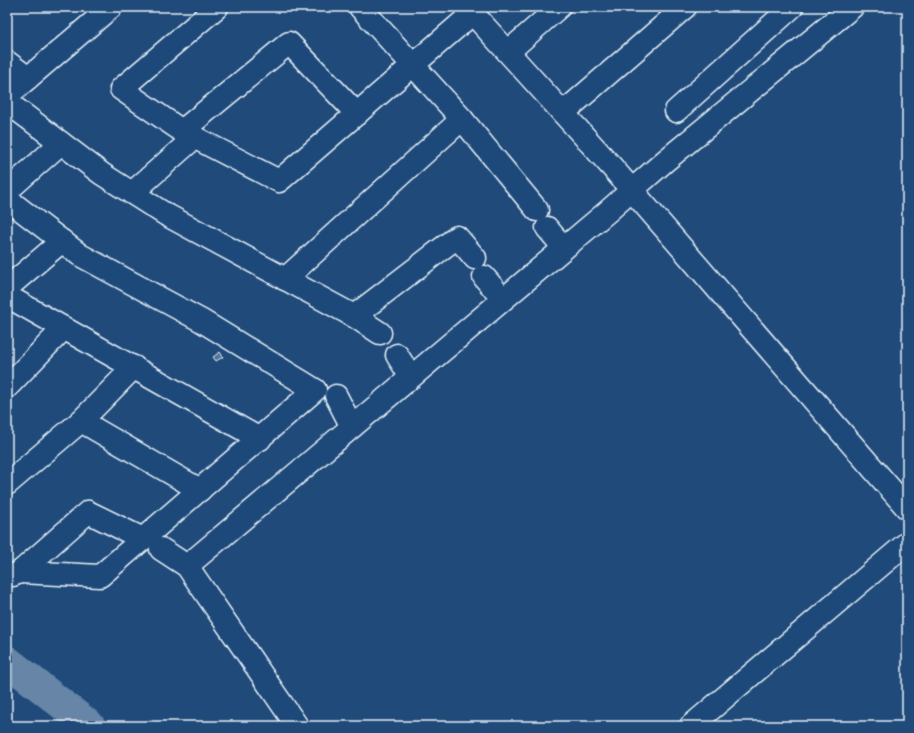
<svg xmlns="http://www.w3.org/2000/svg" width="914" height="733" font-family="Dekko,sans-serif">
<rect width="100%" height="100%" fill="#1f4a7a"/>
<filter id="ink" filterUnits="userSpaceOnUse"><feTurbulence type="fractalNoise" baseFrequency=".025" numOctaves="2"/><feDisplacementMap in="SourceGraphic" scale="8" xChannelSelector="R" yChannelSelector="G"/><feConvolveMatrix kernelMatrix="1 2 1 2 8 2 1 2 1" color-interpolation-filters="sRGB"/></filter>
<g filter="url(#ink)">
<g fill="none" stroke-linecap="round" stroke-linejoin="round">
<!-- river -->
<path stroke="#6685a7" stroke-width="31" d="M7,661l83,65"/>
</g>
<!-- building -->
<path fill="#517399" stroke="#e8f1f8" d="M220,352l3,5 -7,4 -3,-4z"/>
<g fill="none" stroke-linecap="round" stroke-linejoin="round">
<!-- minor casing -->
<g stroke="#e8f1f8" stroke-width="25">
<g id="minor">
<path d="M217,7l-96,82 61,42 107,-88 68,71"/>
<path d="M360,7l102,112 75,91"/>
<path d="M467,7l144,159 296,342"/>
<path d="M508,52l51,-45"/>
<path d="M7,62l21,16"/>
<path d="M7,96l104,-89"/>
<path d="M7,102l95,72 63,40 189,102 26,17"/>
<path d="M676,111l116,-104"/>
<path d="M563,113l122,-106"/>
<path d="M182,131l97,50 194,-168"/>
<path d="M7,191l54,-48"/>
<path d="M132,193l63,-56"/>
<path d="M7,199l73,56 122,66 113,69 -215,186 -80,-4"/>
<path d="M547,228l17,20"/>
<path d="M484,277l19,22"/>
<path d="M285,279l177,-160"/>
<path d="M7,288l55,-47"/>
<path d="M7,296l253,143"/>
<path d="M354,316l103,-79 18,21"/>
<path d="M397,355l14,22"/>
<path d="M7,387l57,-59"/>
<path d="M336,396l16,31"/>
<path d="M81,421l119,69"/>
<path d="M7,484l74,-63 53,-54"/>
<path d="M161,549l26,17 110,160"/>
<path d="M187,566l420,-354 58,-51 187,-154"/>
<path d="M13,575l7,-3 68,-60 55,27"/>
<path d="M691,726l216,-183"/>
</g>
</g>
<!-- minor -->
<use href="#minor" stroke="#1f4a7a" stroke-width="22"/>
</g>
</g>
<!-- margin -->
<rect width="914" height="733" fill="none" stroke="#1f4a7a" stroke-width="24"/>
<rect x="12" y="12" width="890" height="709" fill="none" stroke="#e8f1f8" stroke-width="1.5" filter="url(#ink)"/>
</svg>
